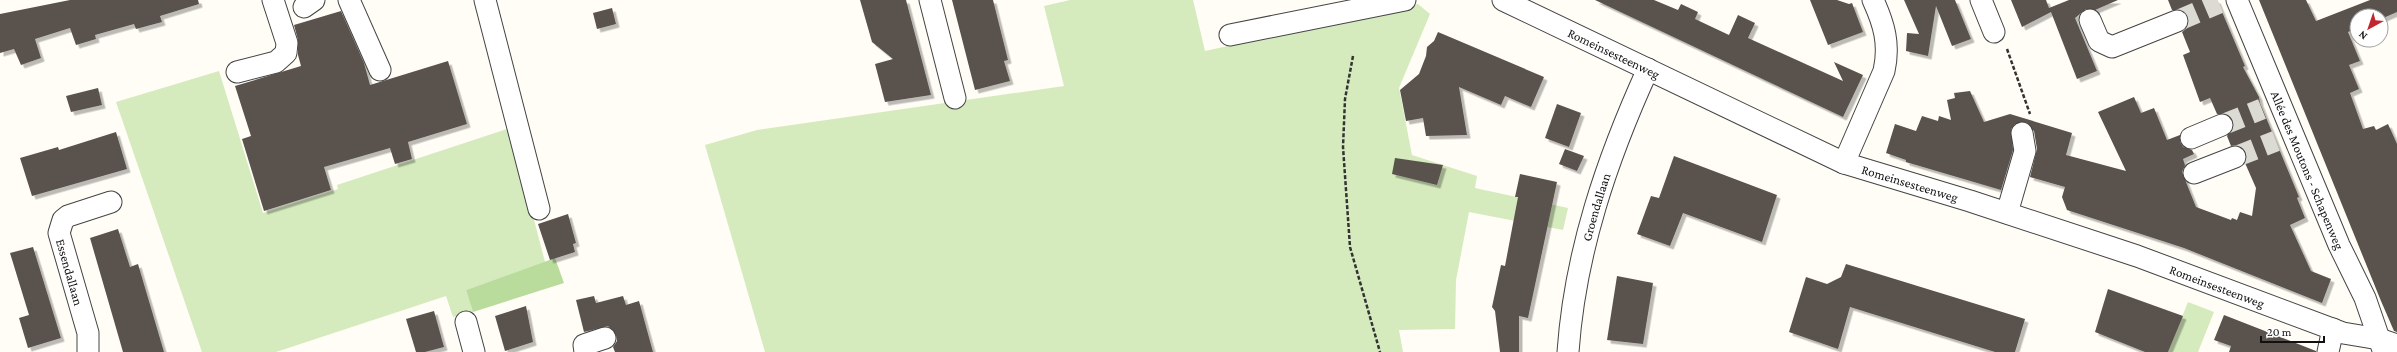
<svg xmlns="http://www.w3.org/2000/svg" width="2397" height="352" font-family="'Crimson Pro',serif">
<defs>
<filter id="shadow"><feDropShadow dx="3.5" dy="3.5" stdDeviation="0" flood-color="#0004"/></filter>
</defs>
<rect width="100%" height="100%" fill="#fffdf5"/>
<!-- green -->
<g fill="#d5ebbd">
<path d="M1070,0h123l12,51 213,-47 12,10 -31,74 13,67 65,21 -2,12 93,20 -5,22 -94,-18 -13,68 -1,49 -56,1 4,22h-638l-60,-207 52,-15 307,-44 -20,-80z"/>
<path d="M219,71l44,142 75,-24 -1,-4 173,-57 35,134 -79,28 7,22 -20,5 -7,-21 -170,56h-74l-86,-250z"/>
<path d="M2188,302l26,10 -16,40h-30z"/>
</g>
<!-- forest -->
<path fill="#b9dc9c" d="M555,258l9,25 -91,29 -7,-22z"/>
<!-- building -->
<g fill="#5a524d" filter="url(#shadow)">
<path d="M70,0h128l1,4 -39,12 2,6 -26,7 -2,-5 -39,11 1,4 -20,6 -6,-17 -35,11 6,19 -20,7 -7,-16 -14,4v-39z"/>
<path d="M860,0h46l25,95 -46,7 -10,-38 18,-5 -21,-17z"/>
<path d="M952,0h41l15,60 -4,1 6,20 -35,9z"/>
<path d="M1595,0h59l24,10 3,-6 17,8 -3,7 34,16 9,-20 17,8 -7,15 95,43 -9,-19 29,13 -20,42z"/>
<path d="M1810,0h27l12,4 3,-1 11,29 -35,13z"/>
<path d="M1904,0h51l16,39 -19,7 -16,-40 -8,50 -22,-5 1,-18 12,1z"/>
<path d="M2011,0h35l3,8 20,-8h49l-23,10 -9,-1 -11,9 22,53 -20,8 -26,-67 -29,15z"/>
<path d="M2168,0h49l28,66 -2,1 16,30 1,6 39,94 -2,1 8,20 -15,7 21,46 20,8 -9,24 -138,-55 -117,-38 -5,-13 3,-10 -35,-10 7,-28 -3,-18 -8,-9 -11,2 -4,5 2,21 -12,40 -95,-28v-2l-20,-7 9,-29 21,7 6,-15 16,5 1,-5 12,4 -4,-20 8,-2 -1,-5 16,-2 14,31 26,-8 62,19 -6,22 60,16 -28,-59 36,-15 7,16 13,-5 13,32 13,-5v7l3,5 9,3 2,4 -11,5 2,6 -3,7 14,35 35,13 1,-2 5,2 3,-8 12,4 4,-28 -11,-25 1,-11 -9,-7 -6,1 -4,-10 7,-10 -4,-10 -13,-2 -7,-16 -10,4 -17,-47 7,-3 -8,-20 5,-4 1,-11 -4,-6 -12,-1z"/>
<path d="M2259,0h47l10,21 54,-21h27v12l-16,7v-3h-24v12l-9,4 12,29 -11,4 10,24 -9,4 13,36 11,-3 2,4 12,-6 9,20v188l-3,-1 -13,-30z"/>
<path d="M612,8l4,16 -19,5 -4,-16z"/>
<path d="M341,11l23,52 6,22 78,-24 19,63 -59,18 4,17 -17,5 -5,-16 -66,19 7,23 -67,21 -22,-72 9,-3 -16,-50 66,-20 -3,-11v-15l-4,-15z"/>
<path d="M1438,32l106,45 -13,30 -26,-11 -4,9 -42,-18 8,48 -41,1 -3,-18 -17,3 -6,-31 19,-16 7,-18 1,-9 7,-6z"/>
<path d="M98,88l4,17 -31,7 -5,-16z"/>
<path d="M1557,104l24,9 -12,34 -24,-9z"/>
<path d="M116,132l11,37 -95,27 -12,-38 38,-11 1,3z"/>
<path d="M1565,149l19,7 -7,15 -18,-7z"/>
<path d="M1674,156l103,39 -15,47 -79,-29 -13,33 -33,-12 14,-38 8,2z"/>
<path d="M1395,158l48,7 -6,20 -45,-11z"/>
<path d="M1520,174l37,8 -29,136 -9,-2v36h-19l-5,-41 -3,-4 9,-42 4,1 13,-69h-3z"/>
<path d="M568,214l8,29 -3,1 2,8 -25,8 -12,-36z"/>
<path d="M118,229l12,38 8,-3 26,88h-41l-33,-114z"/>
<path d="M33,247l28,91 -33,10 -9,-30 10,-3 -19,-62z"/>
<path d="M1846,264l179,55 -10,33h-20l-145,-45 -12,42 -49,-17 17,-55 21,7 14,-7z"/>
<path d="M1617,276l36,7 -10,61 -36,-4z"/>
<path d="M2108,289l75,27 -15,36h-23l-50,-20z"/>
<path d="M594,296l2,7 27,-7 3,9 13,-4 14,51h-38l-2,-5 4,-6 -1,-6 -8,-9 -24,6 -8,-32z"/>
<path d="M526,306l7,36 -28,9 -10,-35z"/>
<path d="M434,311l10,36 -19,5h-9l-10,-33z"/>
<path d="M2224,315l92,36v1h-87l2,-6 -17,-6z"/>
</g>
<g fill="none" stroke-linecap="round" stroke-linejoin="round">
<!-- minor-tunnel -->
<g stroke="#dbdad3" stroke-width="21" stroke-dasharray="21 10" stroke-linecap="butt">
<path d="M2177,21l42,-18"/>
<path d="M2222,125l40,-16"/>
<path d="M2235,157l41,-16"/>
</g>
<!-- minor casing -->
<g stroke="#444" stroke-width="23">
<g id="minor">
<path d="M349,0l31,70"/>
<path d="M485,0l54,209"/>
<path d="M930,0l25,98"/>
<path id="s1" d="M1503,0l341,163 126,38 167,55 206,77 36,6 18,6"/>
<path d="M1981,0l13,32"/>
<path id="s2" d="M2237,0l102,245 26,53 18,52"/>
<path d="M304,7l10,-7"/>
<path d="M2090,20l9,21 13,6 65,-26"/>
<path d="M1230,35l175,-35"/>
<path d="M237,72l39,-10 10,-9 1,-10 -14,-43"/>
<path d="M2191,138l31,-13"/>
<path d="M1844,163l40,-92c6,-27 0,-47 -11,-71"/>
<path d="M2194,173l41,-16"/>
<path d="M2007,213l18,-62 -3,-18"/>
<path d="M466,322l8,30"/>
<path d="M88,352v-19l-29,-100 4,-13 5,-4 43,-14"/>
<path d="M585,352l-1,-7 21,-7"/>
<path id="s3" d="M1568,352c7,-100 39,-193 80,-283"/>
<path d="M2328,352l5,-23"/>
</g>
</g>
<!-- path -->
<g stroke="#333" stroke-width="2.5" stroke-dasharray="4 2" stroke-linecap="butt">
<path d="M2007,49l23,65"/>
<path d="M1353,56l-8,43 -2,48 7,100 30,105"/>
</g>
<!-- minor -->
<use href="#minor" stroke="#fff" stroke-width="21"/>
</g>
<g text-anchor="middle" stroke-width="4" stroke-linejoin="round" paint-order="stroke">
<!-- street labels -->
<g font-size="13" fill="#111" stroke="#fff">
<text dy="5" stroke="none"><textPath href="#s1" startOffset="123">Romeinsesteenweg</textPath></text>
<text dy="5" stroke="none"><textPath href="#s2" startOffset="184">Allée des Moutons - Schapenweg</textPath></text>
<text dy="5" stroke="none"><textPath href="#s1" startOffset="447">Romeinsesteenweg</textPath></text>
<text dy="5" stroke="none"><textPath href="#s3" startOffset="148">Groendallaan</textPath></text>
<text transform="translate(70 272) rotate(74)" y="5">Essendallaan</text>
<text dy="5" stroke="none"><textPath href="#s1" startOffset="771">Romeinsesteenweg</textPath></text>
</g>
</g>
<!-- north arrow -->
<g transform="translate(2369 28) rotate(220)"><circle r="19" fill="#ffffff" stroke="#a0a0a0"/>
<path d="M0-3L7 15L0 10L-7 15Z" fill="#c4262e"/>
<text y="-6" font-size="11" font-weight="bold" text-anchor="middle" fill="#111111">N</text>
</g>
<!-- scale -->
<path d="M2261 336v6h63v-6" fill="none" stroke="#111111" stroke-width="2"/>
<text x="2267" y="336" font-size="12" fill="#111111" stroke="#ffffff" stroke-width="3" paint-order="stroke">20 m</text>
</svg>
